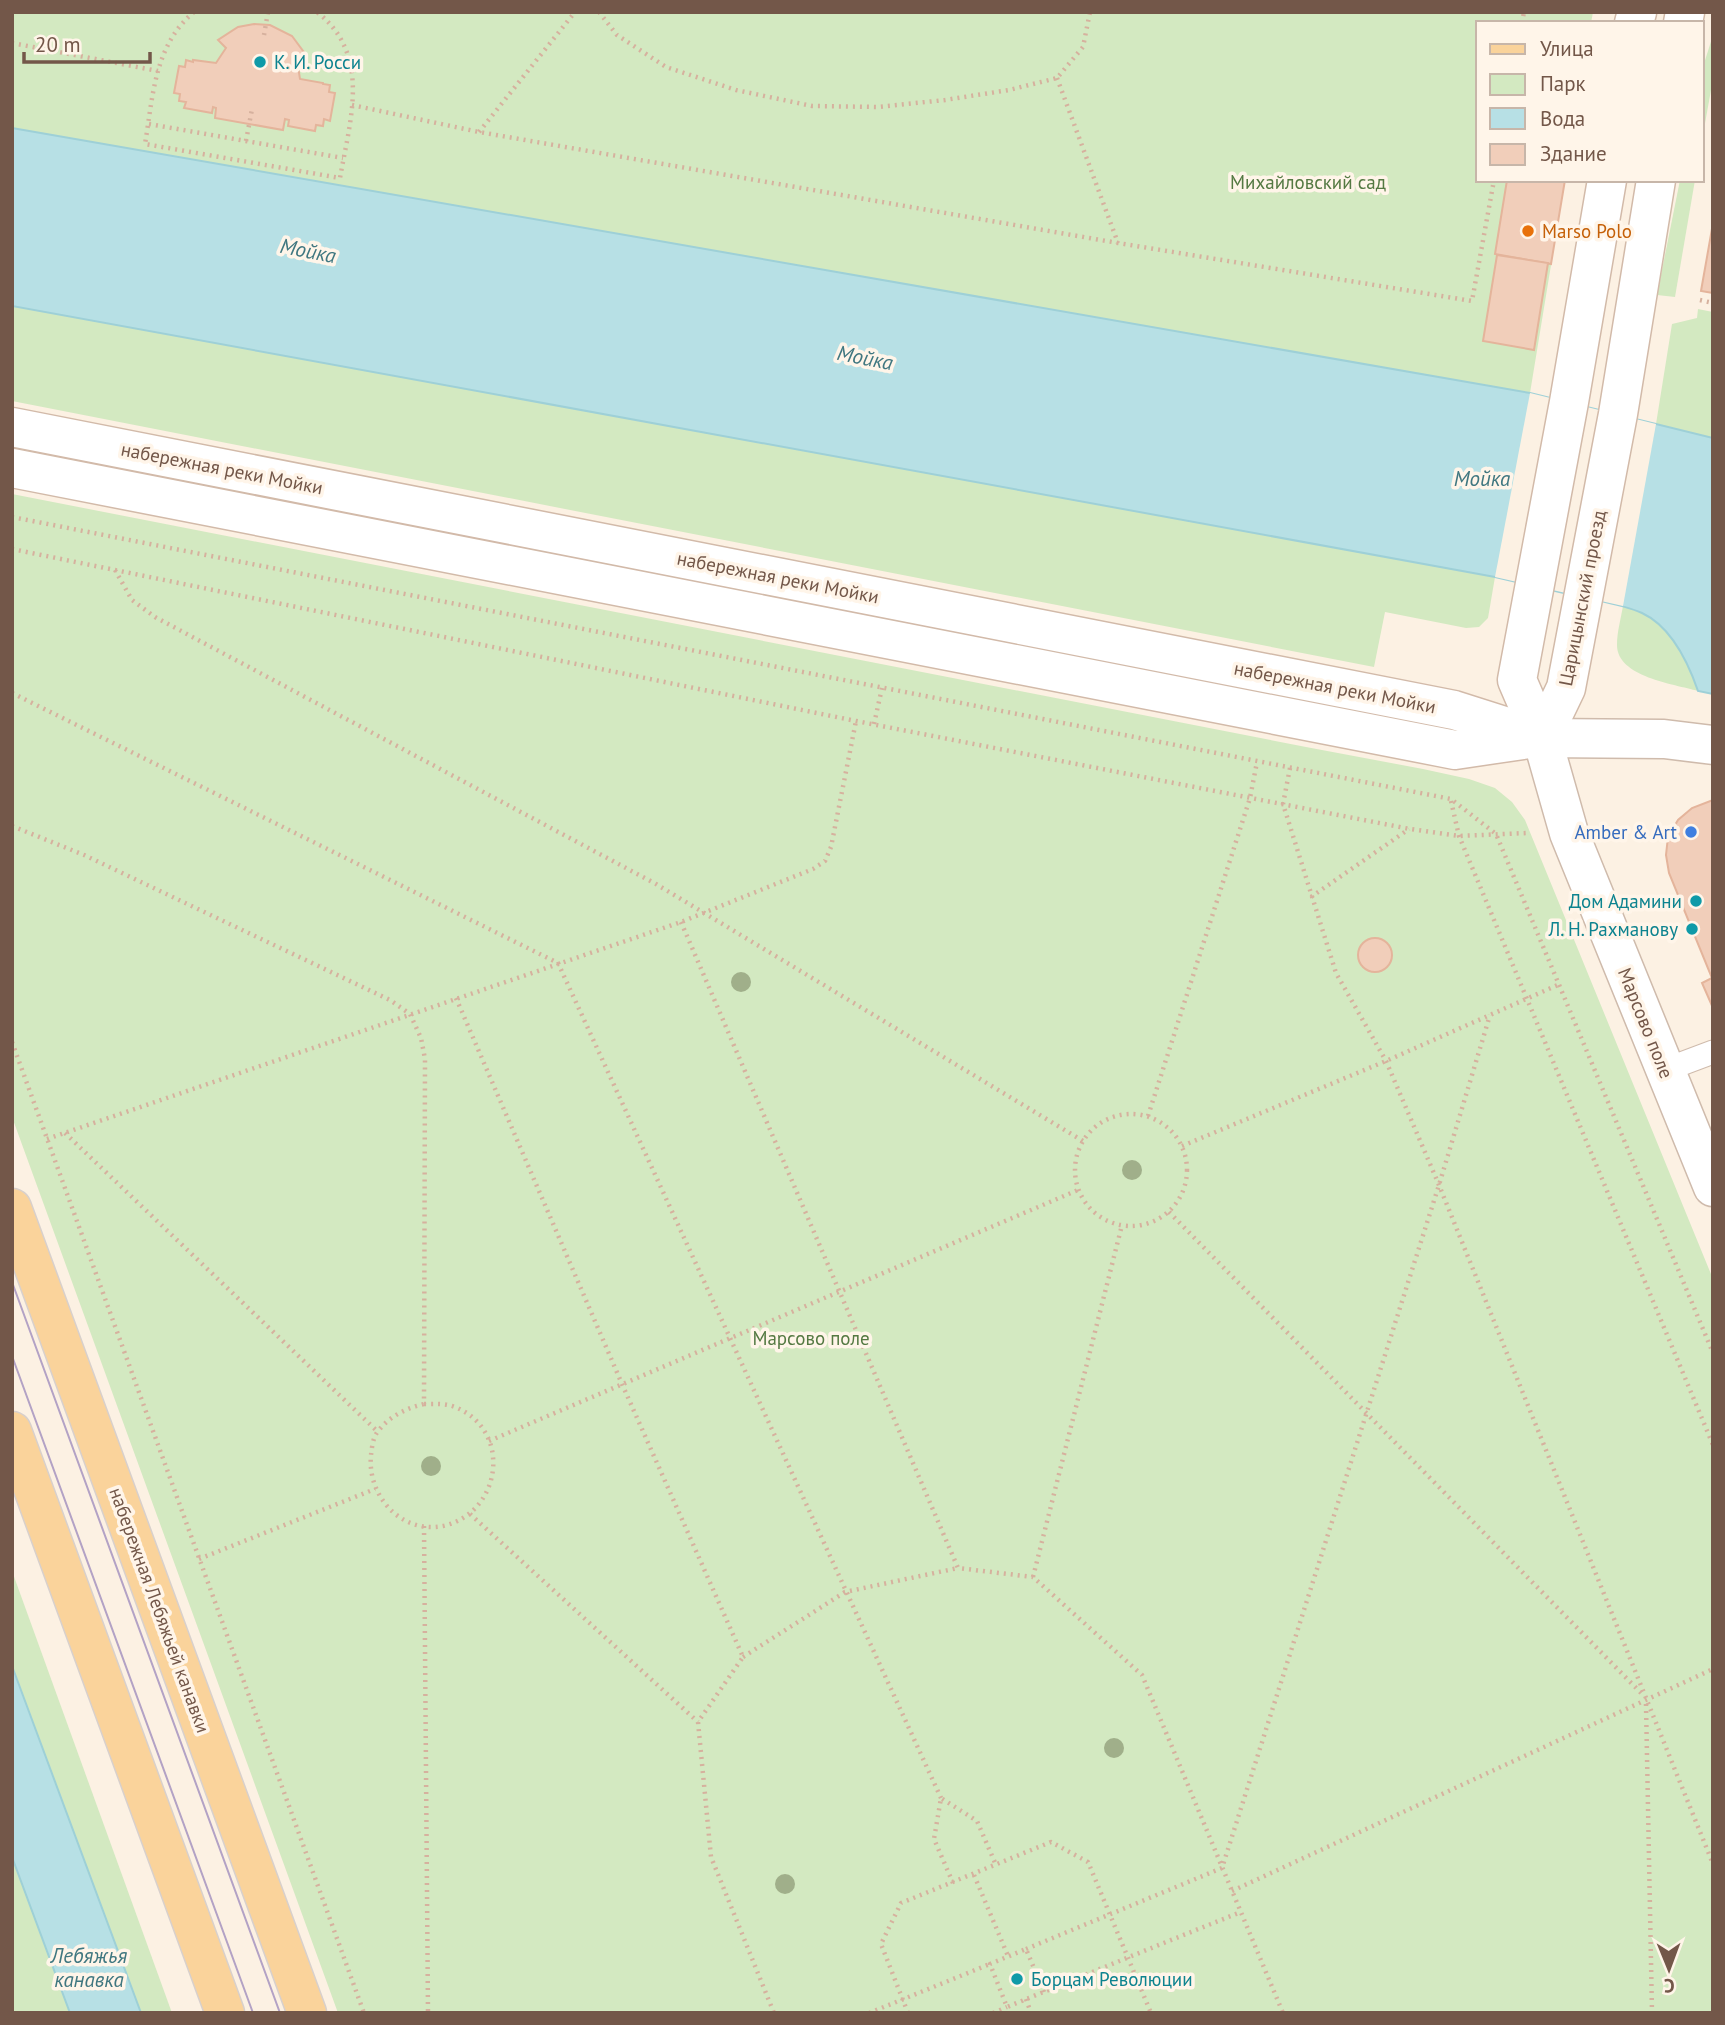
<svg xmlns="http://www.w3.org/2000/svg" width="1725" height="2025" font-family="'PT Sans',sans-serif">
<rect width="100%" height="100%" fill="#fcf1e3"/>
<!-- green -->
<g fill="#d3e9c1">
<path d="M12,12h1581l-2,11h-113v157h87l-35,213 -1518,-265z"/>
<path d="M1713,35v44l-11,61v-70z"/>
<path d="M1680,180h15l-20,117 -18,-2z"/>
<path d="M12,306l1483,271 -7,41 -9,9 -13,1 -81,-16 -11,55 -1362,-266z"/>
<path d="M1698,309l15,3v126l-57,-14 16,-100 25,-6z"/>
<path d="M12,494l1294,253 117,22 46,10 26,9 17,14 13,18 188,459v734h-1375l-326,-896z"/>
<path d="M1623,606c7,3 15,5 21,8 29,15 44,48 54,77 -24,-7 -81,-14 -81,-46 0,-13 4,-27 6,-39z"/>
<path d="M12,1571l160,442h-31l-129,-347z"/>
<path d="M12,1857l58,156h-58z"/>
</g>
<!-- water -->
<g fill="#b7e0e5" stroke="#9ed0d7" stroke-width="2">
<path d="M12,128l1518,265 183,45v256l-15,-3c-10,-29 -26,-64 -56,-78 -18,-8 -38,-11 -57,-15 -30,-7 -60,-14 -90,-21l-1483,-271z"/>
<path d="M12,1666l129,347h-71l-58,-156z"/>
</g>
<!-- pier -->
<path fill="#fcf1e3" d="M1530,393l126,31 -33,182 -128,-29z"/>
<!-- building -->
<g fill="#f1ceba" stroke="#e4b49b" stroke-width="2">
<path d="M254,24l16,1 22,11 14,19 -9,5 3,19 23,4v1l7,1 -1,7 6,1 -5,28 -6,-2 -1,7 -7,-1 -1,6 -27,-5 1,-6 -4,-1 -2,11 -68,-12 1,-10 -3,-1 -1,6 -28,-5 2,-6 -7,-1 1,-7 -6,-1 5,-27 6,1 1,-7 7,2v-2l23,3 10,-15 -8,-8 20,-13z"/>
<path d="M1507,180h58l-14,84 -56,-10z"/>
<path d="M1713,223v70l-12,-2z"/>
<path d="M1497,255l51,8 -14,87 -51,-9z"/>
<path d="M1713,800v208l-11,-25 10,-5 -43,-105 -3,-18 2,-18 10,-17 14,-12z"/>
<circle cx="1375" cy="955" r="17"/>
</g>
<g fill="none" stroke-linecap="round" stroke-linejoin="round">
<!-- lane casing -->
<g stroke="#cfbbac" stroke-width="25">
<path id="lane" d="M1665,1070l48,-18"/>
</g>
<!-- street casing -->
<g stroke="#cfbbac" stroke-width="41">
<path id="street" d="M1713,745l-49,-6 -122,-1 27,95 144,354"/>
</g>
<!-- secondary casing -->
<g stroke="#d2baa9" stroke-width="41">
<g id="secondary">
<path d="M1634,23l3,-11"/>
<path d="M1683,23l2,-11"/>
<path d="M12,427l1442,283 88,28"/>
<path d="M12,468l1443,282 74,-11"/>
<path d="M1542,738l24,-50 52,-274 38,-234"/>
<path d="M1542,738l-25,-58 52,-278 38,-222"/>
</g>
</g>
<!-- primary casing -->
<g stroke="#d8d0cc" stroke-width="41">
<g id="primary">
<path d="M12,1208l295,805"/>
<path d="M12,1431l213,582"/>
</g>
</g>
<!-- path -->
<g stroke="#d6b19e" stroke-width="4.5" stroke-dasharray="2 5" stroke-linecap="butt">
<path d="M194,12c-40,33 -41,85 -49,132l195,34c10,-58 32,-123 -23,-166"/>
<path d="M599,12l18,23 49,32 70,23 76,16 66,1 67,-7 64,-10 48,-12 26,-31 7,-35"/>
<path d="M1522,23l2,-11"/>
<path d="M264,35l4,-23"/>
<path d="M12,43l146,28"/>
<path d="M1057,78l61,165"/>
<path d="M352,105l127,27 639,111 354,58 22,-121"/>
<path d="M149,124l194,34"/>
<path d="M479,132l96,-120"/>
<path d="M246,141l6,-32"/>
<path d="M1700,300l13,3"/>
<path d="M12,517l1439,282 45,35 217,519"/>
<path d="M12,549l844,172 554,108 49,7 68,-3"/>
<path d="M115,570l17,30 23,17 501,267 427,257"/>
<path d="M12,693l546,270 383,835"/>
<path d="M874,724l8,-36"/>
<path d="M1290,768l-7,36 53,169 50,88 53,124 274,679"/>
<path d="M1451,801l8,35 254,609"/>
<path d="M12,826l72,29 306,145 20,14 11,24 4,21 -1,345"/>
<path d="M1311,897l98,-68"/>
<path d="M681,922l277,646 75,9 109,98 141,338"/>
<path d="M456,998l166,386 121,273 -45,65 13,135 63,156"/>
<path d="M12,1042l352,971"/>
<circle cx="1131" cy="1170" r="56"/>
<path d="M1148,1116l102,-318 7,-36"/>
<path d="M65,1133l312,298"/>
<path d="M47,1139l634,-217 132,-53 12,-8 6,-14 25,-126"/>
<path d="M1182,1146l204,-85 174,-77"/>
<path d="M1169,1212l475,484"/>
<path d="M424,1404c11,0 21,-1 31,3 58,23 47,106 -12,119 -43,8 -76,-31 -72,-71 1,-8 2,-19 8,-25 11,-14 28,-22 45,-26z"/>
<path d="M489,1441l589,-251"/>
<path d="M470,1514l228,208"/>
<path d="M424,1526l4,487"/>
<path d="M199,1559l176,-70"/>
<path d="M1033,1577l89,-352"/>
<path d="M743,1657l102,-65 113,-24"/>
<path d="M1646,1704l6,309"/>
<path d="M974,1875l34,81"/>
<path d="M953,1883l-19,-44 7,-41 36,23 19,44"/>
<path d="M1232,1891l481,-222"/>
<path d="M1026,1949l196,-81 217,-683 51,-170"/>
<path d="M1044,1992l-18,-43 -36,15 17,43c78,-32 156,-64 234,-95"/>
<path d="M1026,1999l5,14"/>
<path d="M12,2012v1"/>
<path d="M869,2013l121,-49"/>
<path d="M908,2013l-27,-69 20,-41 150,-61 37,20 63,151"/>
<path d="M993,2013l14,-6"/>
</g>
<!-- lane -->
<use href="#lane" stroke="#fff" stroke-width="23"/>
<!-- street -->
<use href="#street" stroke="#fff" stroke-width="38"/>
<!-- secondary -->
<use href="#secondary" stroke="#fff" stroke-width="38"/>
<!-- primary -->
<use href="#primary" stroke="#fad39b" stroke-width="38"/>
<!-- tram -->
<g stroke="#b3a2c5" stroke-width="2">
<path d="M12,1282l268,731"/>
<path d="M12,1356l241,657"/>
</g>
</g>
<!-- trees -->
<g fill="#a0af8a">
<circle cx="741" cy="982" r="10"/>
<circle cx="1132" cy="1170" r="10"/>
<circle cx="431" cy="1466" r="10"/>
<circle cx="1114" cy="1748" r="10"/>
<circle cx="785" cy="1884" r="10"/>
</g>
<!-- markers -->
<g fill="#0f9aa8" stroke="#fff5e9" stroke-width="2.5">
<circle cx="260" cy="62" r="7"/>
<circle cx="1696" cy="901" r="7"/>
<circle cx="1692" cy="929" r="7"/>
<circle cx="1017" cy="1979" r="7"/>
</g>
<circle fill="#e8710a" stroke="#fff5e9" stroke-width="2.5" cx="1528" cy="231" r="7"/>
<circle fill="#3f7fe0" stroke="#fff5e9" stroke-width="2.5" cx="1691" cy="832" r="7"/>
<g text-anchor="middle" stroke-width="7" stroke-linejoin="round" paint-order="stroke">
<!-- culture labels -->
<g font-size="19" fill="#0d838f" stroke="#fff5e9" text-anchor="start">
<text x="274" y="69">К. И. Росси</text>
<text x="1682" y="908" text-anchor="end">Дом Адамини</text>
<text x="1678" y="936" text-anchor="end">Л. Н. Рахманову</text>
<text x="1031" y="1986">Борцам Революции</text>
</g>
<!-- park labels -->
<g font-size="19" fill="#547942" stroke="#fff5e9">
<text x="1308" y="189">Михайловский сад</text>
<text x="811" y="1345">Марсово поле</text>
</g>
<!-- food labels -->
<g font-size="19" fill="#c56008" stroke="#fff5e9" text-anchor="start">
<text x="1542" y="238">Marso Polo</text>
</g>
<!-- street labels -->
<g font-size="19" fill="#735749" stroke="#fff5e9">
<text transform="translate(222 468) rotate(11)" y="7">набережная реки Мойки</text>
<text transform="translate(778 577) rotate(11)" y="7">набережная реки Мойки</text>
<text transform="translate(1582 598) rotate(-79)" y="7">Царицынский проезд</text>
<text transform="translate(1335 687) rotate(11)" y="7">набережная реки Мойки</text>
<text transform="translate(1646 1023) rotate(68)" y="7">Марсово поле</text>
<text transform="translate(160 1610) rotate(70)" y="7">набережная Лебяжьей канавки</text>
</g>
<!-- shop labels -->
<g font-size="19" fill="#366cbe" stroke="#fff5e9" text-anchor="end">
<text x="1677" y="839">Amber &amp; Art</text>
</g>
<!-- water labels -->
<g font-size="21" font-style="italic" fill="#407780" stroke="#fff5e9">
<text transform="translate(308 251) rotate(11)" y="7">Мойка</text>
<text transform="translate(865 358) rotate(11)" y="7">Мойка</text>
<text x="1482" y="486">Мойка</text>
<text x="89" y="1963">Лебяжья<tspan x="89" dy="24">канавка</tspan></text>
</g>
</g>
<!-- border -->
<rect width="1725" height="2025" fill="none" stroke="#735749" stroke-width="28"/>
<!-- legend -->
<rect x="1476" y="21" width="228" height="161" fill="#fff5e9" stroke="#c7b6a9" stroke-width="2"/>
<rect x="1490" y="44" width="35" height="10" fill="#fad39b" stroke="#c7b6a9" stroke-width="2"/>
<text x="1540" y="56" font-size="21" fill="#735749">Улица</text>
<rect x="1490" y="74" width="35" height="21" fill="#d3e9c1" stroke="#c7b6a9" stroke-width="2"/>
<text x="1540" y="91" font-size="21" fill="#735749">Парк</text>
<rect x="1490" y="108" width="35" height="21" fill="#b7e0e5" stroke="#c7b6a9" stroke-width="2"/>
<text x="1540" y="126" font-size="21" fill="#735749">Вода</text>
<rect x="1490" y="144" width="35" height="21" fill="#f1ceba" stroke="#c7b6a9" stroke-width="2"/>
<text x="1540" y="161" font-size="21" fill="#735749">Здание</text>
<!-- north arrow -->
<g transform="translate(1669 1969) rotate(179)" stroke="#fff5e9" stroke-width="5" paint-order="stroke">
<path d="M0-5L12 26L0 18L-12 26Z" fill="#735749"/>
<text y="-10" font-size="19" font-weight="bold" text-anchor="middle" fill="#735749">С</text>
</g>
<!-- scale -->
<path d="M24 52v10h126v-10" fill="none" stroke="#735749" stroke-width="3.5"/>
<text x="35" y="52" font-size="21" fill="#735749" stroke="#fff5e9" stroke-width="5" paint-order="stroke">20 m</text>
</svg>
